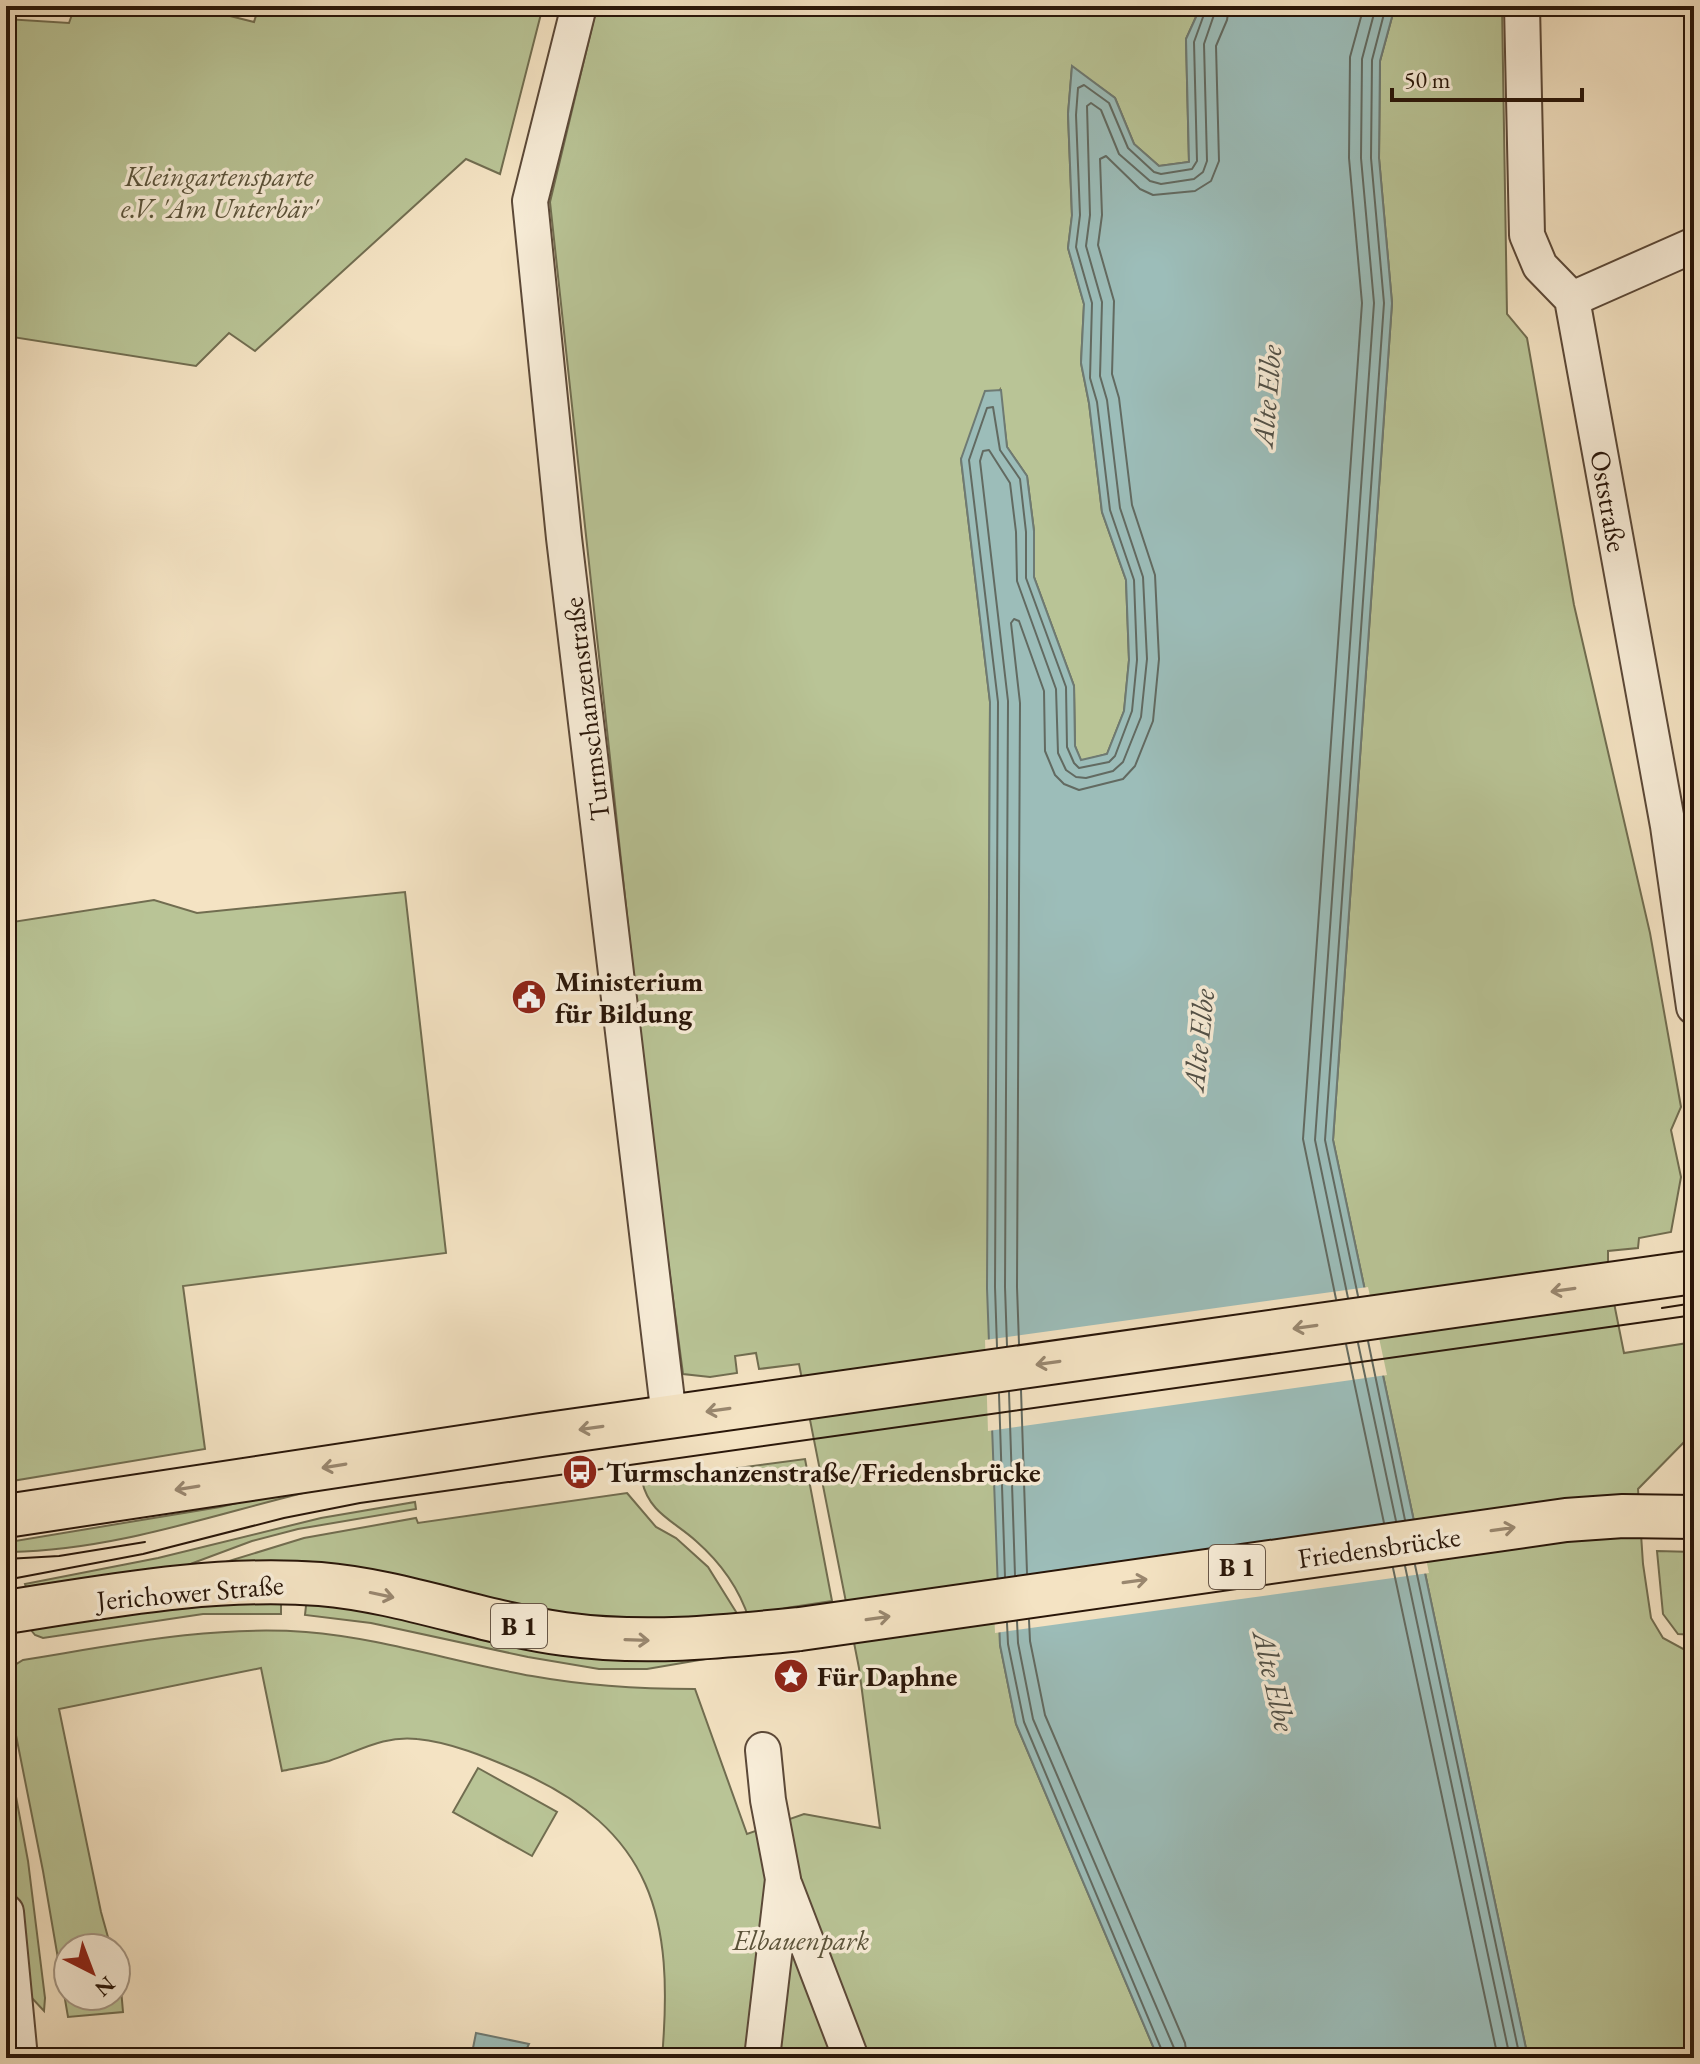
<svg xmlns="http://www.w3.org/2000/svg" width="1700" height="2064" font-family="'EB Garamond',serif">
<rect width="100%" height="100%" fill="#f4e3c3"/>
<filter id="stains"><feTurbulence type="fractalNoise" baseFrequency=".0025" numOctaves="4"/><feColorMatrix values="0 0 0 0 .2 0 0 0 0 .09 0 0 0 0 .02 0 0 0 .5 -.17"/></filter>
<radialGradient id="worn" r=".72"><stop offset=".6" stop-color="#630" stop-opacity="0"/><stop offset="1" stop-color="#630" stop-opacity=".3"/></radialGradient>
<!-- green -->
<g fill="#b9c496" stroke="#716d50" stroke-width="2">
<path d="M75,6h144l-1,7 36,9 5,-16h284l-43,168 -34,-15 -211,192 -26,-18 -33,33 -190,-30v-317l63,4z"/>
<path d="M597,6h604l-15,33 3,123 -30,4 -25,-22 -19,-46 -43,-31 -4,47 4,102 -4,32 16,56 -3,59 8,40 13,109 24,68 3,80 -5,51 -17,43 -26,7 -6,-15 -1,-60 -40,-109v-46l-7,-55 -20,-29 -7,-57 -39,69 29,243 -1,228 11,715 16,79 142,334h-496c12,-140 -8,-228 -146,-288 -30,-13 -66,-28 -99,-31 -32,-4 -58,12 -88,22 -15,4 -32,7 -47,10l-21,-103 -202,41 42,203 10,36h-43v48h48v-32l4,13 3,35 -55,5 -25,-146 -37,-186 4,-17 13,-8c93,-15 188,-35 283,-28 76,6 151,31 226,44 55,10 108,13 163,13l52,145 57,-20 76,14 -21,-160 -60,-304 -40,5 -3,-16 -21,3 2,17 -27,4 -27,-3 -35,-264 -98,-908z"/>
<path d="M1395,6h107l5,308 20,24 47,267 76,328 31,174 -10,23 10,47 -10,55 -32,6 -1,10 -30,3v22l16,80 70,-11v90l-56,57 5,75 8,54 12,20 22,12 9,-1v409h-166l-195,-918 59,-837 -13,-145 1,-97z"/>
<path d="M405,892l41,361 -263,33 22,163 -199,33v-559l148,-23 43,13z"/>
<path d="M805,1459l27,142 -46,7 -37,11c-10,-31 -29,-57 -53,-78 -22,-20 -47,-28 -54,-60z"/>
<path d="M332,1486c-106,24 -211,64 -321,66l-2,-10 211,-35 68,-16z"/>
<path d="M627,1493l29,34 20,11 32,29 30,48 -101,5 -92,-8 -211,-48 -33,-3 -85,4 88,-27 112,-20 2,5z"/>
<path d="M415,1502l1,7 -118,20 -46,12 -67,25 -159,21 -1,-3 133,-26 163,-40z"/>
<path d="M1657,1551l37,1v83l-16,-1 -15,-20z"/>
<path d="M281,1596v18h-78l-160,24 -8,-3 -8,-10z"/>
<path d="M307,1597l416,59 -76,13h-48l-71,-12 -157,-34 -66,-8z"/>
<path d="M6,1743l22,118 17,137 -1,13 -14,-15 -24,-173z"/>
<path d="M478,1768l79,44 -25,44 -79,-44z"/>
</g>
<!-- water -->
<g fill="#9cbdb9" stroke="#6e7a73" stroke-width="2">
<path d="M1201,6h194l-15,55 -1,97 13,145 -59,837 195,918h-370l-142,-334 -16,-79 -13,-357 3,-586 -29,-243 24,-68 16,-1 6,57 20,29 7,55v46l40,109 1,60 6,14 26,-6 17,-43 5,-51 -3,-80 -24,-68 -13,-109 -8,-40 3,-59 -16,-56 4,-33 -4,-101 4,-48 43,32 19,46 25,22 30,-4 -3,-123z"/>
<path d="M476,2033l53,11 -7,14h-51z"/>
</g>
<!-- pier -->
<g fill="#f4e3c3">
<path d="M1368,1287l19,88 -399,56 -3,-91z"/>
<path d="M1418,1521l11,52 -434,60 -2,-52z"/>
</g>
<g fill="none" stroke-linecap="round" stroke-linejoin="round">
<!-- shore -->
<g stroke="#626a61" stroke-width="2">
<path d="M1358,1296l-33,-156 59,-837 -13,-145 1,-98 14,-54"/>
<path d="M1348,1298l-33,-158 59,-837 -13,-145 1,-99 14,-53"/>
<path d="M1336,1299l-33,-160 59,-836 -13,-145 1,-101 14,-51"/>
<path d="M1368,1341l37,179"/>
<path d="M1358,1343l38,178"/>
<path d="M1019,1344l-2,-57 3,-584 -9,-80 3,-4 5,2 25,70 1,60 10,24 9,9 15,6 44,-11 12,-13 18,-45 6,-62 -4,-84 -23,-70 -13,-107 -7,-24 2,-73 -16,-56 4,-30 -2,-56 6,-3 34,33 13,6 42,-4 16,-10 8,-20 -3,-115 11,-26 2,-14"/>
<path d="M1346,1344l38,179"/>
<path d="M1007,1346l-2,-59 3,-586 -28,-240 3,-10 6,-1 21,33 6,49 1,49 39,108 2,64 8,17 10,7 10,1 27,-7 10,-9 18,-45 6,-58 -4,-82 -23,-69 -13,-108 -7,-24 2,-74 -16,-56 4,-31 -3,-109 4,-3 10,7 18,44 31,27 11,3 33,-5 9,-7 4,-11 -3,-117 13,-38"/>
<path d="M997,1347l-2,-60 3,-585 -29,-242 18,-52 6,-1 7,43 20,29 6,53v46l40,109 1,60 7,16 5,5 30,-6 6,-6 17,-45 5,-51 -3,-80 -24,-70 -13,-108 -7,-24 2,-75 -16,-56 4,-32 -4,-100 2,-27 6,-3 25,18 19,45 26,24 7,2 31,-5 5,-8 -3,-119 13,-36"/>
<path d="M1021,1390l6,183"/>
<path d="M1009,1392l6,183"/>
<path d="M999,1394l6,183"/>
<path d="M1415,1565l105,493"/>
<path d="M1405,1566l105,492"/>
<path d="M1393,1568l105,490"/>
<path d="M1029,1620l1,21 15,74 140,328 2,15"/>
<path d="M1017,1621l1,22 15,76 141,329 1,10"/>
<path d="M1007,1623l1,21 16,78 141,336"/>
</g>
<!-- minor casing -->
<g stroke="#5c4938" stroke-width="38">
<g id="minor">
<path d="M579,6l-49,195 34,337 105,879"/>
<path d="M1522,6l5,229 13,31 32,33 96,527 26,181"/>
<path d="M1572,299l122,-54"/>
<path d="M785,1886l66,172"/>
<path d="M6,1912l14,146"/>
<path d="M762,2058l21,-179 -15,-79 -5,-50"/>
</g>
</g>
<!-- major casing -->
<g stroke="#291609" stroke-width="46">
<g id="major">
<path d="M6,1516l535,-81 1153,-163"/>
<path d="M6,1612c103,-16 209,-36 314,-28 83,7 162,39 244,50 80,11 157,3 236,-5l766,-109 57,-4 71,1"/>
</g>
</g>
<!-- minor -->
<use href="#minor" stroke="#f8edd8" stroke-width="34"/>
<!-- major -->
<use href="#major" stroke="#f4e3c3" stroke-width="42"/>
<!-- tram -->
<g stroke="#291609" stroke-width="2">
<path d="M1662,1308l32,-5"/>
<path d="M6,1559l53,-3 86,-14"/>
<path d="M6,1580l137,-26 141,-36 76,-15 1334,-188"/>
</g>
</g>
<!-- one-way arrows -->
<defs><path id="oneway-shaft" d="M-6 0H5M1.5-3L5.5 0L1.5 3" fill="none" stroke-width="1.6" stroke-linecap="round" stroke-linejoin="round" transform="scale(2)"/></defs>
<g stroke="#99876f">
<use href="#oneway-shaft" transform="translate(1563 1290) rotate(172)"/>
<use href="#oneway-shaft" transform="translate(1305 1327) rotate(172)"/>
<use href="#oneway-shaft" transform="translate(1048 1363) rotate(172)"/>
<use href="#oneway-shaft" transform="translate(718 1410) rotate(172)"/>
<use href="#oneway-shaft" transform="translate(591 1428) rotate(172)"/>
<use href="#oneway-shaft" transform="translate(334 1466) rotate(171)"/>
<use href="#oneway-shaft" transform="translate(187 1488) rotate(171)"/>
<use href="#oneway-shaft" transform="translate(1503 1529) rotate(-8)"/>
<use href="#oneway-shaft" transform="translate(1135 1581) rotate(-8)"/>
<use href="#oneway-shaft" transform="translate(382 1595) rotate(12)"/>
<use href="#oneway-shaft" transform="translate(878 1618) rotate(-8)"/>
<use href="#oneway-shaft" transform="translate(637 1640) rotate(2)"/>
</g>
<!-- icons -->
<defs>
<g id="civic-disc" transform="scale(1.8)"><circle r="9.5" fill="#8f2418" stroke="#f8edd8"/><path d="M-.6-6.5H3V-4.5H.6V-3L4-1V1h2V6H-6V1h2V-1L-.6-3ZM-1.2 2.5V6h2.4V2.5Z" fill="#fff"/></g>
<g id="bus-disc" transform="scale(1.8)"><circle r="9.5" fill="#8f2418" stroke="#f8edd8"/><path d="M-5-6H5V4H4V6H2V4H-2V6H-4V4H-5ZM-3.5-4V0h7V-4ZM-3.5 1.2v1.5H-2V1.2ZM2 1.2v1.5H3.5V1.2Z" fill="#fff"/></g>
<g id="sight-disc" transform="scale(1.8)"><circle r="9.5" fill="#8f2418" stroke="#f8edd8"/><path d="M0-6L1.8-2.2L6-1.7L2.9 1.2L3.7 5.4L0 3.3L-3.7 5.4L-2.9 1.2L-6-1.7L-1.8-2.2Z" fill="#fff"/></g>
</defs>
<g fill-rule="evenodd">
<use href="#civic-disc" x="529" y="997"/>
<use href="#bus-disc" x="580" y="1472"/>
<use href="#sight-disc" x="791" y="1676"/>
</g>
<g text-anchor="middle" stroke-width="7" stroke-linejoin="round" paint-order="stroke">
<!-- shield labels -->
<g fill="#f8edd8" stroke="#675647" stroke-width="2">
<rect x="1209" y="1545" width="56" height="44" rx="6"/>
<rect x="491" y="1604" width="56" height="44" rx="6"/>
</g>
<g font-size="26" font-weight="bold" fill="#291609">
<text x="1237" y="1576">B 1</text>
<text x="519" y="1635">B 1</text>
</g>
<!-- park labels -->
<g font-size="28" font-style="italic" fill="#5b533a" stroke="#f8edd8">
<text x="219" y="186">Kleingartensparte<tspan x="219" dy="32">e.V. 'Am Unterbär'</tspan></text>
<text x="801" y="1950">Elbauenpark</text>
</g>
<!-- street labels -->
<g font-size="28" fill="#291609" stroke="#f8edd8">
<text transform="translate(1609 501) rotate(80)" y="10">Oststraße</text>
<text transform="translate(586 709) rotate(-97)" y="10">Turmschanzenstraße</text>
<text transform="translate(1379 1547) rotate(-8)" y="10">Friedensbrücke</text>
<text transform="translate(190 1592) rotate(-5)" y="10">Jerichower Straße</text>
</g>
<!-- poi labels -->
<g font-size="28" font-weight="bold" fill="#291609" stroke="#f8edd8" text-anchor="start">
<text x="555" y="991">Ministerium<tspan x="555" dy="32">für Bildung</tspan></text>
<text x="606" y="1482">Turmschanzenstraße/Friedensbrücke</text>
<text x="817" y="1686">Für Daphne</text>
</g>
<!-- water labels -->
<g font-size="30" font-style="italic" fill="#515047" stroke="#f8edd8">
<text transform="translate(1267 396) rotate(-85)" y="10">Alte Elbe</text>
<text transform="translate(1199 1040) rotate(-84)" y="10">Alte Elbe</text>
<text transform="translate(1274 1681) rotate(77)" y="10">Alte Elbe</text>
</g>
</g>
<!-- margin -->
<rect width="1700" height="2064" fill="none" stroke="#f4e3c3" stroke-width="32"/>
<rect x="8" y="8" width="1684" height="2048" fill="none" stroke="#291609" stroke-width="4"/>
<rect x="16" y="16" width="1668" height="2032" fill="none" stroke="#291609" stroke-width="2"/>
<!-- north arrow -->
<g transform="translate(92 1972) rotate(138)"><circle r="38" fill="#f8edd8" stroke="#a59785" stroke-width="2"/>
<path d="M0-6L14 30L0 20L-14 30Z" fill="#8f2418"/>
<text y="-12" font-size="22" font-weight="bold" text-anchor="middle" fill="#291609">N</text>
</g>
<!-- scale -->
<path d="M1392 88v12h190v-12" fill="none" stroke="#291609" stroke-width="4"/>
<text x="1404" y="88" font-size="24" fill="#291609" stroke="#f8edd8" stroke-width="6" paint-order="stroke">50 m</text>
<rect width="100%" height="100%" filter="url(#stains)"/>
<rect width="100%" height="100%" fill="url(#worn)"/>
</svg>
